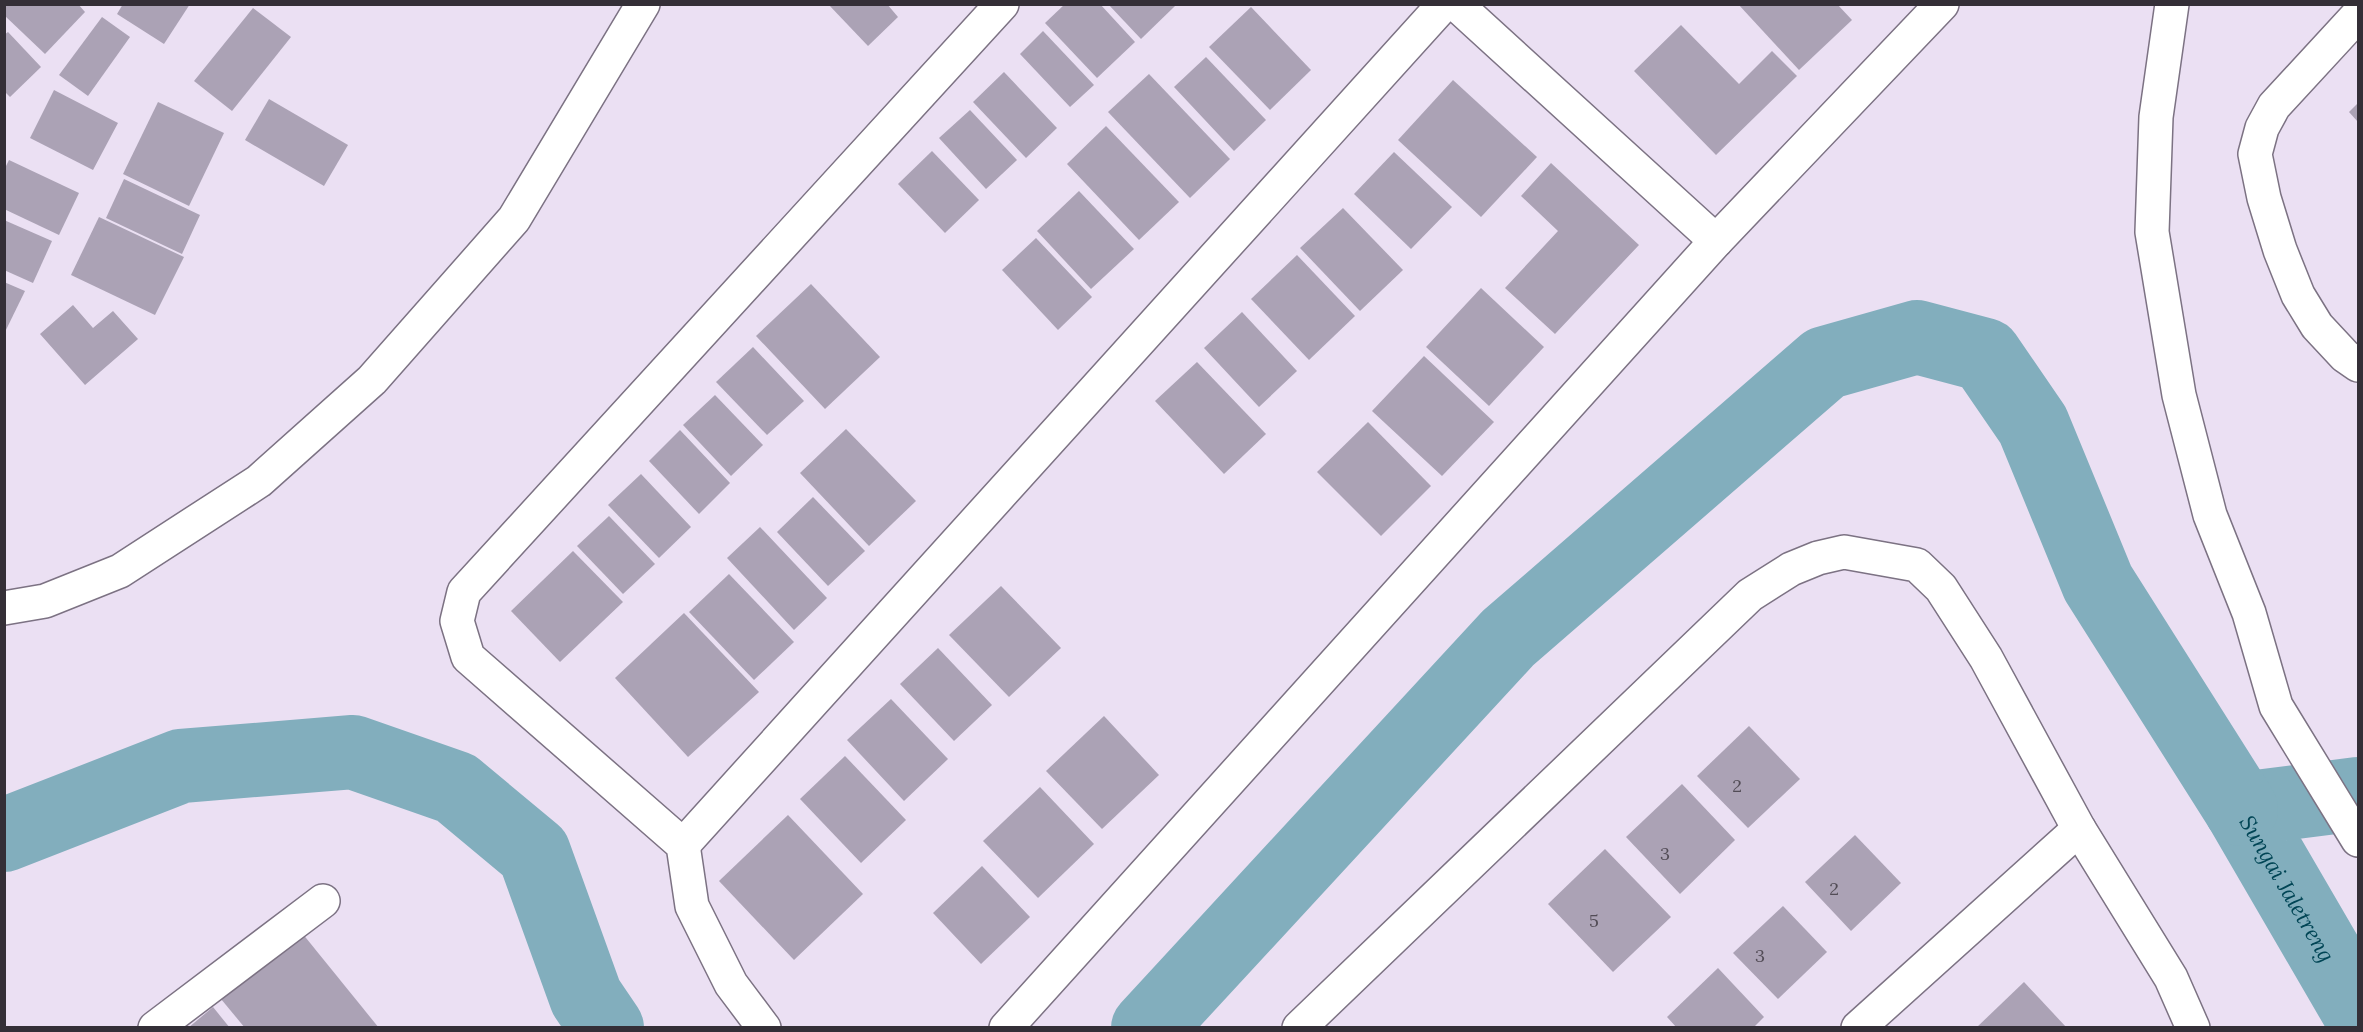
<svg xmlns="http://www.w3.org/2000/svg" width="2363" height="1032" font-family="Lora,serif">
<rect width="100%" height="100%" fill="#ebe0f3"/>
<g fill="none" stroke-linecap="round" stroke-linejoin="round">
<!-- river -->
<g stroke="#82aebd" stroke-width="74">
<path id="s1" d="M2358,794l-117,15 117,201"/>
<path d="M4,835l177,-69 172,-14 103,36 78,65 52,144 21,31"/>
<path d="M1148,1028l360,-390 317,-275 92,-26 68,18 48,70 65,158 143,226"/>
</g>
</g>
<!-- building -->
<g fill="#aba2b5">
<path d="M4,4h74l7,8 -40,42 -41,-39z"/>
<path d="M123,4h67l-26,40 -47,-30z"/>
<path d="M828,4h59l11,13 -30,29z"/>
<path d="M1065,4h35l35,38 -38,36 -52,-55z"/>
<path d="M1108,4h66l1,2 -34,33z"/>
<path d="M1738,4h99l15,16 -53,50z"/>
<path d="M1251,7l60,63 -41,40 -61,-63z"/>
<path d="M253,8l38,29 -59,74 -38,-30z"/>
<path d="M102,17l28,20 -42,59 -29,-21z"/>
<path d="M1681,25l58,59 33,-33 25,25 -81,79 -82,-84z"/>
<path d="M1043,31l51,54 -24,22 -50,-53z"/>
<path d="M8,32l33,35 -31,30 -6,-6v-56z"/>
<path d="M1206,57l60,63 -32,31 -60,-64z"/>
<path d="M1004,72l53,56 -31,30 -53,-56z"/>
<path d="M1149,74l81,85 -40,39 -82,-86z"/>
<path d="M1453,80l84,77 -56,60 -83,-77z"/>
<path d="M54,90l64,33 -25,47 -63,-32z"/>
<path d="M269,99l79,46 -24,41 -79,-46z"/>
<path d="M158,102l66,31 -35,73 -66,-32z"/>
<path d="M2358,103v19l-9,-10z"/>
<path d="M970,110l47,50 -31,29 -47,-51z"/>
<path d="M1106,126l73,76 -40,38 -72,-76z"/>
<path d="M932,151l47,49 -34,33 -47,-49z"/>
<path d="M1394,152l58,55 -41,42 -57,-55z"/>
<path d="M9,160l70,33 -20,42 -55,-26v-39z"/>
<path d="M1551,163l88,82 -84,89 -50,-46 53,-57 -37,-35z"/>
<path d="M124,179l76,36 -18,39 -76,-36z"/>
<path d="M1079,191l55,58 -43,40 -54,-58z"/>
<path d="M1343,208l60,62 -43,41 -60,-63z"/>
<path d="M99,217l85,40 -29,58 -84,-40z"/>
<path d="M4,220l48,21 -19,42 -29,-13z"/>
<path d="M1036,238l56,59 -34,33 -56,-60z"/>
<path d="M1297,255l58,61 -46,44 -58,-61z"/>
<path d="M4,282l21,9 -21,43z"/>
<path d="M811,284l69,73 -55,52 -69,-73z"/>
<path d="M1481,288l63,59 -55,59 -63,-59z"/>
<path d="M73,305l20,23 20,-17 25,28 -53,46 -45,-51z"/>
<path d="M1242,312l55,59 -38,36 -55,-59z"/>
<path d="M753,347l51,54 -37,34 -51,-53z"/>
<path d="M1424,356l70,66 -52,54 -70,-65z"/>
<path d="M1197,362l69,72 -42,40 -69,-73z"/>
<path d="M715,395l48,50 -32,31 -48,-51z"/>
<path d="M1368,422l63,64 -50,50 -64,-64z"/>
<path d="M846,429l70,72 -47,45 -69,-73z"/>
<path d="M680,430l50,53 -31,31 -50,-53z"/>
<path d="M641,474l50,53 -32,31 -51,-53z"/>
<path d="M813,497l52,54 -37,35 -51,-54z"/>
<path d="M609,516l46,48 -32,30 -46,-48z"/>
<path d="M760,527l67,71 -33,32 -67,-72z"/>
<path d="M573,551l50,51 -63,60 -49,-51z"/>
<path d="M729,574l65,68 -40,38 -65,-68z"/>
<path d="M1001,586l60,62 -52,49 -60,-62z"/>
<path d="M684,613l75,79 -71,65 -73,-79z"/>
<path d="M938,648l54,57 -38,36 -54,-57z"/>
<path d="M891,699l57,60 -44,42 -57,-61z"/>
<path d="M1104,716l55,59 -57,54 -56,-58z"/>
<path d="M1749,726l51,53 -52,49 -51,-52z"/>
<path d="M845,756l61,64 -45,43 -61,-64z"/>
<path d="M1682,784l53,56 -55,54 -54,-57z"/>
<path d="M1040,787l54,57 -56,54 -55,-57z"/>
<path d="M788,815l75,79 -69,66 -75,-79z"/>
<path d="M1855,835l46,48 -50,48 -46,-49z"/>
<path d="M1605,849l66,68 -58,55 -65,-68z"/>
<path d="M982,866l48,51 -49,47 -48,-51z"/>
<path d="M1783,906l44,46 -49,47 -45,-46z"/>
<path d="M302,933l77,95h-134l-24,-29z"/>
<path d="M1718,968l46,49 -11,11h-76l-10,-11z"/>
<path d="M2024,982l43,46h-91z"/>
<path d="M213,1007l17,21h-42z"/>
</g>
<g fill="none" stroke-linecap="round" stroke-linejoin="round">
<!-- street casing -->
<g stroke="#7c7283" stroke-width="36">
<g id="street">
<path d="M1456,4l260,237"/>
<path d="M2172,4l-16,113 -4,115 27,163 31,120 39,98 27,93 82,134"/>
<path d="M2358,15l-84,91 -12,22 -7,26 9,44 16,52 18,45 19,31 28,30 13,9"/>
<path d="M4,608l41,-7 75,-30 139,-90 113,-101 142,-161 129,-215"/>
<path d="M683,845l761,-841"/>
<path d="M155,1028l168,-127"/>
<path d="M764,1028l-33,-44 -39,-78 -9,-61 -215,-188 -11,-36 7,-29 538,-588"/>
<path d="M1006,1028l710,-787 226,-237"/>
<path d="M1299,1028l451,-433 41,-26 27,-11 26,-6 73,13 24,23 45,70 93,171 92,149 22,50"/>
<path d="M1858,1028l221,-199"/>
</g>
</g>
<!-- street -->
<use href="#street" stroke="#fff" stroke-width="33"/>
</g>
<g text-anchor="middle" stroke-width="6" stroke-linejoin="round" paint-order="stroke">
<!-- number labels -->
<g font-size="18" fill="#524c56">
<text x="1737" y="792">2</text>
<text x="1665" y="860">3</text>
<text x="1834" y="895">2</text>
<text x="1594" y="927">5</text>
<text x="1760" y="962">3</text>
</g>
<!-- water labels -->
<g font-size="22" font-style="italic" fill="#014555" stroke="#fff">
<text dy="8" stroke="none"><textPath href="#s1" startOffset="210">Sungai Jaletreng</textPath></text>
</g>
</g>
<!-- border -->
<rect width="2363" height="1032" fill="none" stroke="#342f37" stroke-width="12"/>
</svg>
